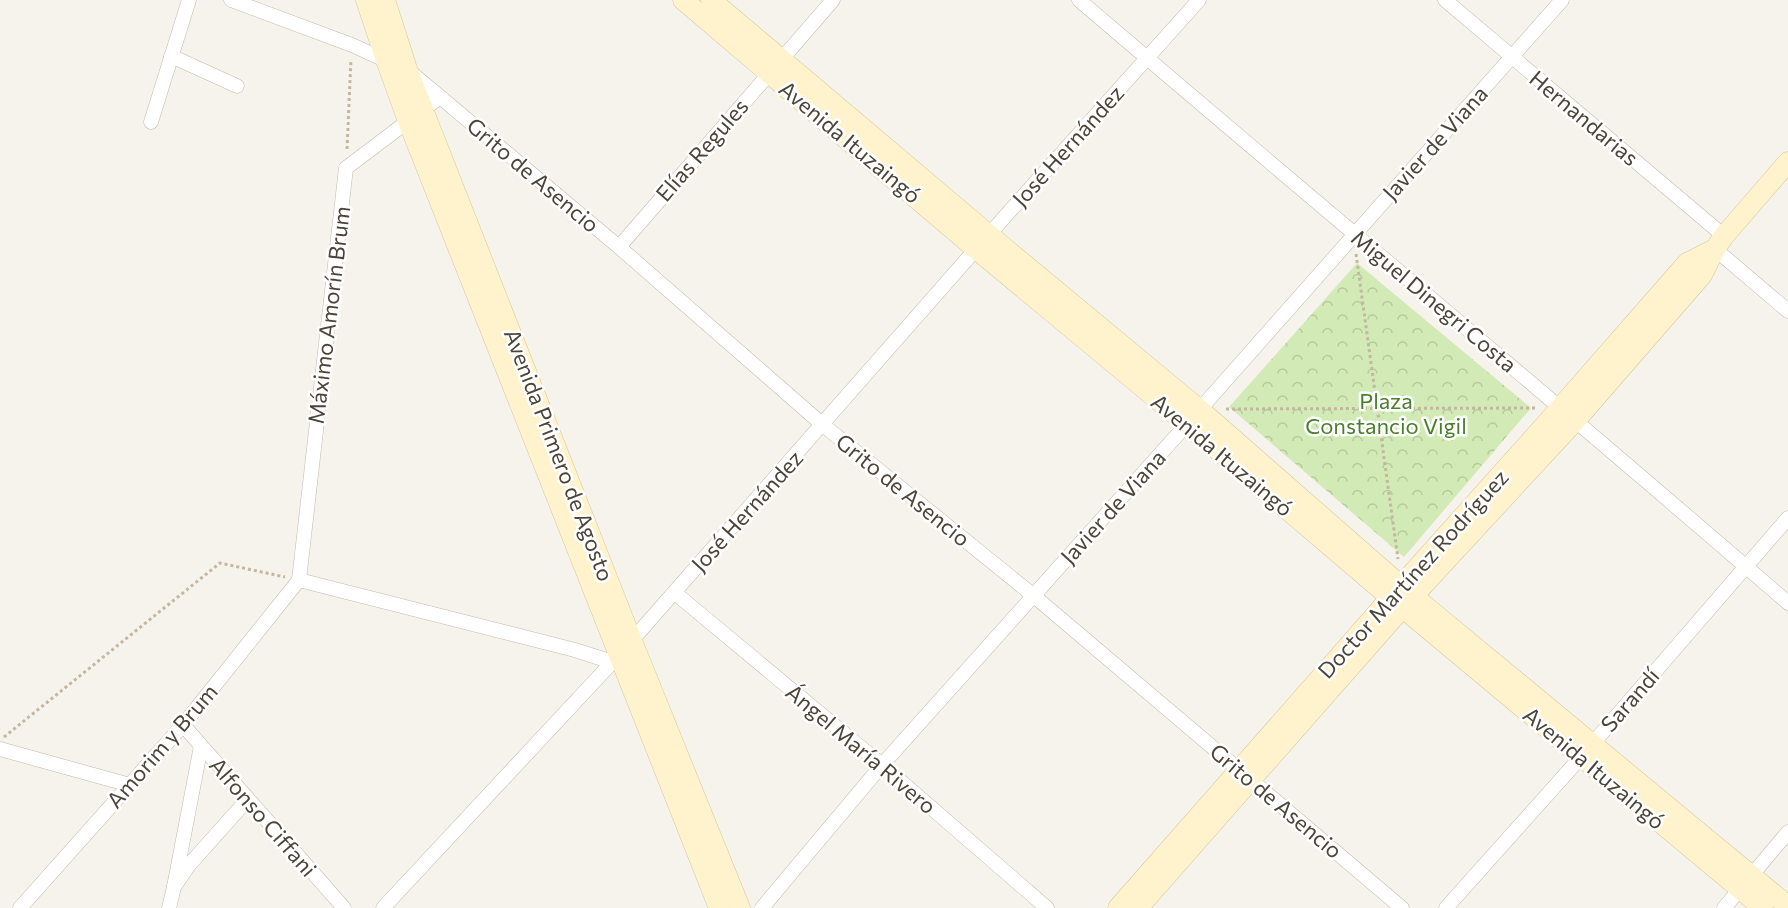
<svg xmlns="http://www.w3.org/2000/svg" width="1788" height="908" font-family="Commissioner,sans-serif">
<defs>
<pattern id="park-crowns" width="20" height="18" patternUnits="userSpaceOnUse" patternTransform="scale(1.5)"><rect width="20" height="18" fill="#d2eab5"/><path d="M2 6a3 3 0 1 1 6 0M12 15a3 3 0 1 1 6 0" fill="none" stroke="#b6ca9c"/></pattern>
</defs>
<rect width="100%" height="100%" fill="#f6f3ec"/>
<!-- park -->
<path fill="url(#park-crowns)" d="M1357,263l174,145 -127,149 -175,-150z"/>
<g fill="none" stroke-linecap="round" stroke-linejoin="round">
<!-- street casing -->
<g stroke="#c2bbae" stroke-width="15">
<g id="street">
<path d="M231,0l121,45 39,18"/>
<path d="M1079,0c236,202 475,400 709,603"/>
<path d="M1445,0l279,236"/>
<path d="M171,56l66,30"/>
<path d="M408,70l211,177 204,178 211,171 368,312"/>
<path d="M151,122l38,-122"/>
<path d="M619,247l214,-247"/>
<path d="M1715,249l73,62"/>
<path d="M299,580l47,-412 94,-71"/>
<path d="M299,580l276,70 37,12"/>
<path d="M675,593l207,172 165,143"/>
<path d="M183,725l161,183"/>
<path d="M0,749l130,36"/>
<path d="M174,887l27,-141"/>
<path d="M20,908l163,-183 116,-145"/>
<path d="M169,908l5,-21 15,-22 59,-66"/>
<path d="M383,908l236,-253 357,-406 223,-249"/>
<path d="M762,908l120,-143 305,-341 375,-424"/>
<path d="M1446,908l135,-151 207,-239"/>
<path d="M1724,908l64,-76"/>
</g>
</g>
<!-- secondary casing -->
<g stroke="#d6c79b" stroke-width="21">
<g id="secondary">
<path d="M366,0l20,60 22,61 311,787"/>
<path d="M385,0l22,69 225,572 108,267"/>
<path d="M683,0l293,249 211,175 204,174 372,310"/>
<path d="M711,0l278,235 211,175 201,176 387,320"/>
<path d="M1118,908l283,-322 160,-179 126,-144 28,-14"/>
<path d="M1138,908l264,-300 173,-187 127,-146 13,-26 9,-13 64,-74"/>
</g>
</g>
<!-- path -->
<g stroke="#c4b79f" stroke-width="3" stroke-dasharray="3 3" stroke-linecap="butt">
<path d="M347,149l4,-90"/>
<path d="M1356,254l42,305"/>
<path d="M1226,409l311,-1"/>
<path d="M4,737l216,-174 65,14"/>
</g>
<!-- street -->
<use href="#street" stroke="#fff" stroke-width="14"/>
<!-- secondary -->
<use href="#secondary" stroke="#fff3cd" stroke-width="20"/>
</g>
<g text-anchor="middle" stroke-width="5" stroke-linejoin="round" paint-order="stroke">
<!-- street labels -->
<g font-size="22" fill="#4b4439" stroke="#fff">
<text transform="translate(1584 118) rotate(40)" y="8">Hernandarias</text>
<text transform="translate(850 142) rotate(40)" y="8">Avenida Ituzaingó</text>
<text transform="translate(1435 143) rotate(-48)" y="8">Javier de Viana</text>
<text transform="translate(1068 146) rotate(-48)" y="8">José Hernández</text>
<text transform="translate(702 150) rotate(-49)" y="8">Elías Regules</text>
<text transform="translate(533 175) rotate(40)" y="8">Grito de Asencio</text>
<text transform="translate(1434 301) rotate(40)" y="8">Miguel Dinegri Costa</text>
<text transform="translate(329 315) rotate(-83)" y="8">Máximo Amorín Brum</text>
<text transform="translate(559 455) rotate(69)" y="8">Avenida Primero de Agosto</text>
<text transform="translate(1222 455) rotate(40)" y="8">Avenida Ituzaingó</text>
<text transform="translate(903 490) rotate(39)" y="8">Grito de Asencio</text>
<text transform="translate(1113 507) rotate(-48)" y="8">Javier de Viana</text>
<text transform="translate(747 511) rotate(-48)" y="8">José Hernández</text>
<text transform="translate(1413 574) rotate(-48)" y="8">Doctor Martínez Rodríguez</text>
<text transform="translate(1630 700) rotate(-49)" y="8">Sarandí</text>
<text transform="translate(162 746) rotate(-49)" y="8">Amorim y Brum</text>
<text transform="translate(861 749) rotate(40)" y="8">Ángel María Rivero</text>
<text transform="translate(1594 768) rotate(40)" y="8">Avenida Ituzaingó</text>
<text transform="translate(1276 801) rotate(40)" y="8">Grito de Asencio</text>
<text transform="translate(263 817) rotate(49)" y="8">Alfonso Ciffani</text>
</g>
<!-- park labels -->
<g font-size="22" fill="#4a7f2a" stroke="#fff">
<text x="1386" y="409">Plaza<tspan x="1386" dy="25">Constancio Vigil</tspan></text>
</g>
</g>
</svg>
